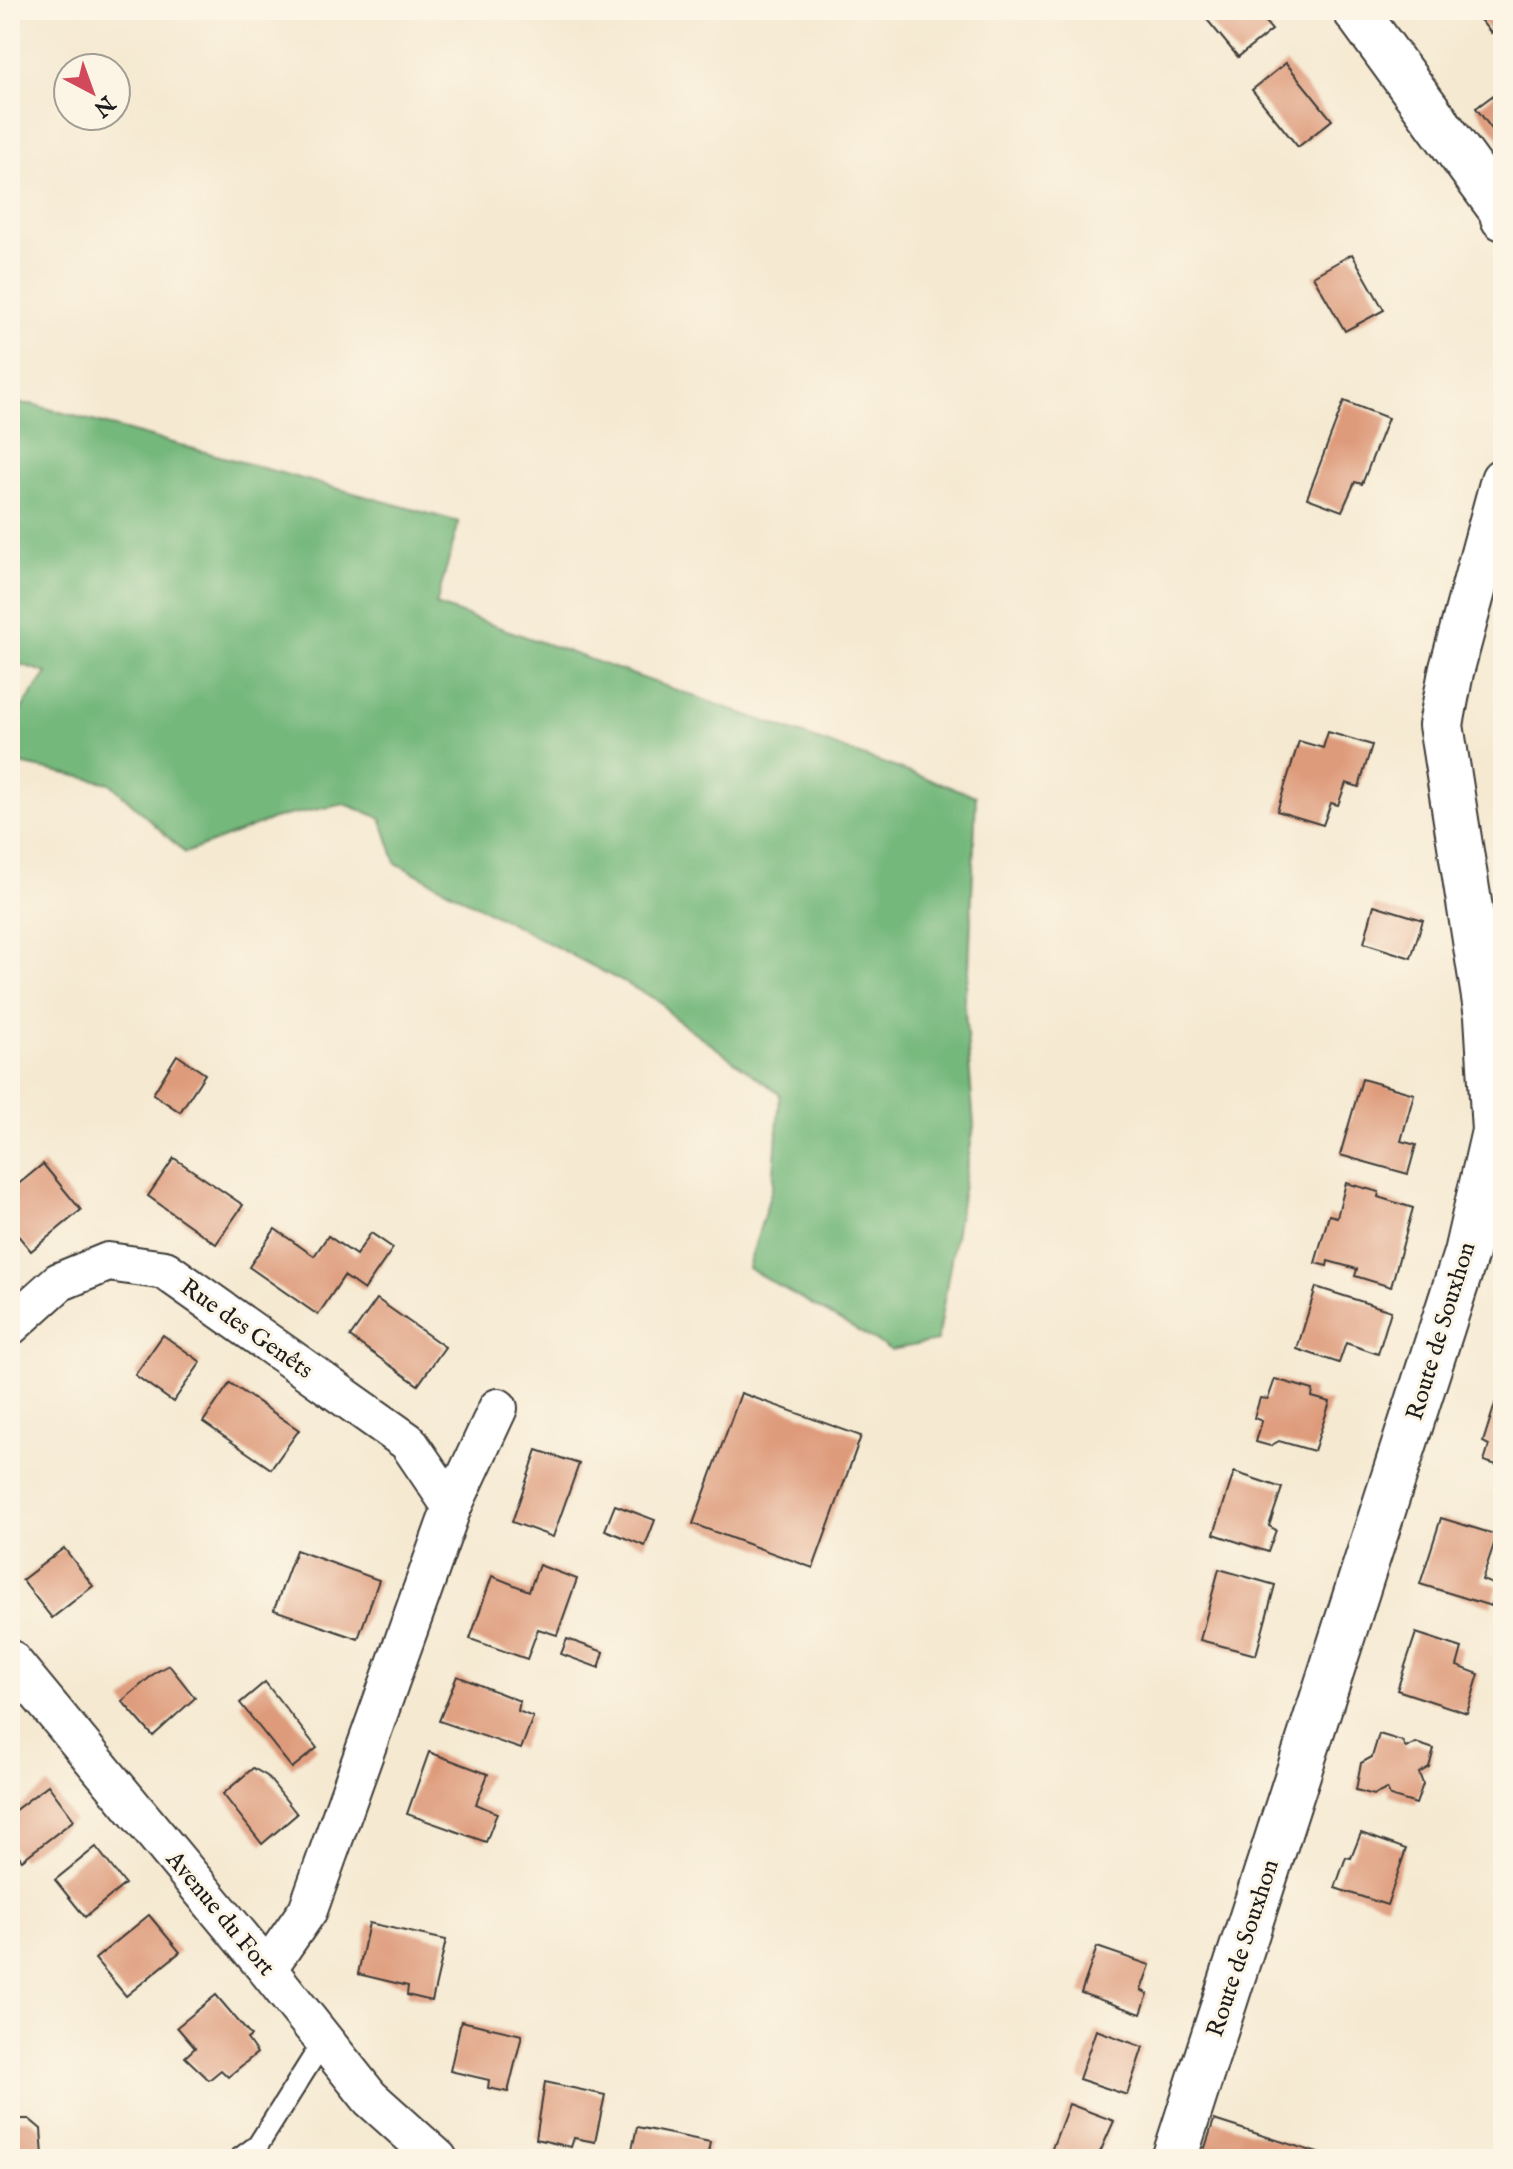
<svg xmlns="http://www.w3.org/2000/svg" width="1513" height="2169" font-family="'IM FELL English',serif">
<rect width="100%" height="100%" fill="#fcf5e5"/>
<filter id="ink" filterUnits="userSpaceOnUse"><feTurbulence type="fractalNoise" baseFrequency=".0125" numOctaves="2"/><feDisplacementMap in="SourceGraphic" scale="16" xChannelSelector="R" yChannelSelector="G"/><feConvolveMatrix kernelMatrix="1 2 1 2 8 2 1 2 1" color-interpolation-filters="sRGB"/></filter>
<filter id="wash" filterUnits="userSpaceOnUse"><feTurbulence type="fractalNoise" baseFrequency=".006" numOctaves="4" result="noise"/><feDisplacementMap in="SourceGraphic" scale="32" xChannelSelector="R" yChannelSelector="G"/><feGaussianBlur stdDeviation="1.8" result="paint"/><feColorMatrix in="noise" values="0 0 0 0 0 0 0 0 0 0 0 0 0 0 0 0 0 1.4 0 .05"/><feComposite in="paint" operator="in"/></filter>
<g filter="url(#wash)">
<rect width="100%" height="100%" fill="#f5e9d1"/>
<!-- forest -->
<path fill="#75b87c" stroke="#486a4c" stroke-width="2" d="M10,404h21l428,118 -23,83 540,191 -7,173 -5,29 10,128 -37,215 -46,9 -143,-82 25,-83 7,-91 -108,-78 -11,-14 -265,-139 -15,-45 -36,-14 -66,13 -94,36 -75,-70 -100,-21v-37l37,-52 -37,-12z"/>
<g id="blocks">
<!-- building -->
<g fill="#de9b7b">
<path d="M1199,10h56l17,20 -34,27z"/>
<path d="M1472,10h31v13l-12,10z"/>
<path d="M1286,63l46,57 -34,27 -46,-57z"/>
<path d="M1503,88v56l-27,-36z"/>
<path d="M1352,254l32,56 -39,21 -32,-55z"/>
<path d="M1344,401l44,17 -26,66 -7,-2 -13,29 -35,-13z"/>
<path d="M1328,732l44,13 -13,42 -13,-4 -8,22 -7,-2 -8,22 -46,-14 22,-70 24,7z"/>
<path d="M1374,905l49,15 -12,38 -47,-15z"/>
<path d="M177,1055l28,19 -25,38 -27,-18z"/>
<path d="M1362,1079l52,15 -13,47 15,4 -8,29 -68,-19z"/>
<path d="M174,1158l69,47 -27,39 -68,-48z"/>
<path d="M43,1164l38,46 -50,41 -21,-25v-35z"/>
<path d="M1346,1183l33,9 -1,5 35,11 -22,79 -36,-11 2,-7 -29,-8 -1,5 -12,-3 14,-48 8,2z"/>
<path d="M275,1229l39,27 14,-20 28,19 15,-22 22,15 -29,42 -20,-14 -26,39 -69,-48z"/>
<path d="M1316,1287l75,24 -13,43 -32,-11 -7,20 -42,-14z"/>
<path d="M377,1299l68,48 -27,38 -68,-48z"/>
<path d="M163,1335l38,27 -28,40 -38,-27z"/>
<path d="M1275,1379l38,11 -1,7 18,5 -16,49 -35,-10 -9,5 -14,-4 6,-21 -8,-3 6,-20 8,1z"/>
<path d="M230,1383l69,47 -28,39 -68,-47z"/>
<path d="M741,1393l120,43 -48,132 -120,-44z"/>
<path d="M1496,1401l7,2v64l-19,-6 5,-16 -6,-3z"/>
<path d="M537,1450l42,14 -26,73 -41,-15z"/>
<path d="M1234,1472l48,16 -13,38 7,4 -8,22 -54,-18z"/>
<path d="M615,1505l40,15 -10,26 -40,-16z"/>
<path d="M1441,1518l56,17 -15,45 16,6 -7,20 -71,-22z"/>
<path d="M64,1548l29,38 -41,32 -30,-38z"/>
<path d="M296,1550l83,30 -21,59 -84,-29z"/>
<path d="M539,1565l38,14 -20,56 -19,-6 -11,30 -57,-20 22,-63 37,15z"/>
<path d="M1219,1569l56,16 -19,70 -56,-15z"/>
<path d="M1416,1633l46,15 -5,18 22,8 -12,39 -70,-23z"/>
<path d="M567,1639l37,13 -5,16 -38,-14z"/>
<path d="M169,1665l26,33 -42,38 -31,-35 34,-29z"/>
<path d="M457,1676l63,25 -2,10 15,6 -12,32 -82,-28z"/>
<path d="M265,1682l52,66 -25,20 -52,-65z"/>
<path d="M1379,1734l23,7 4,7 10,-5 18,6 -5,18 -10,6 4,11 -7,20 -26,-8 -3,-7 -13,6 -18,-5 5,-27 11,-6z"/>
<path d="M429,1752l59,22 -12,30 21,9 -11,29 -79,-28z"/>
<path d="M253,1768l14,8 30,38 -35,30 -39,-50z"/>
<path d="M48,1785l26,35 -52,40 -12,-16v-30z"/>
<path d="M1361,1833l45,16 -19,56 -52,-17 11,-31 5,1z"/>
<path d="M96,1847l29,37 -40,33 -30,-37z"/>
<path d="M149,1915l31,37 -54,44 -31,-37z"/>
<path d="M369,1923l77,17 -14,61 -25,-6 1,-9 -50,-12z"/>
<path d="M1097,1947l53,18 -9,25 7,4 -7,20 -60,-21z"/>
<path d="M216,1995l35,41 -4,3 10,14 -29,24 -7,-7 -12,10 -24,-23 10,-9 -18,-21z"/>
<path d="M461,2021l61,14 -14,57 -20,-4 1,-8 -39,-9z"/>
<path d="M1096,2030l47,17 -16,48 -48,-16z"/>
<path d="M545,2082l60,13 -10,47 -21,-4 -3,9 -35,-8z"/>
<path d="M1069,2104l45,17 -17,38h-49z"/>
<path d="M15,2119h14l12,10 2,27h19v3h-52v-30z"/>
<path d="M1214,2120l113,36 -1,3h-118l-6,-2z"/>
<path d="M637,2127l73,15 -3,17h-77z"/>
</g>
</g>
</g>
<g filter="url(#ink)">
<use href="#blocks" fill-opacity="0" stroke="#3d3b37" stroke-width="2"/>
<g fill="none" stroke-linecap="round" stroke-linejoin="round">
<!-- service casing -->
<g stroke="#3d3b37" stroke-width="24">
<path id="service" d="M239,2159l19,-14 66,-105"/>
</g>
<!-- minor casing -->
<g stroke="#3d3b37" stroke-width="42">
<g id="minor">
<path d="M10,1326l49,-44 49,-20 57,8 243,172 44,65 -144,403 -41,59"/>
<path d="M452,1507l46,-99"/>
<path d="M10,1659l257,310 103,129 68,61"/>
</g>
</g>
<!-- tertiary casing -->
<g stroke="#3d3b37" stroke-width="48">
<g id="tertiary">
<path d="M1355,10l146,200 2,8"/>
<path d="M1174,2159l292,-906 28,-122 -7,-115 -46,-291 10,-53 52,-192"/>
</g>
</g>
<!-- service -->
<use href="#service" stroke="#fff" stroke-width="20"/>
<!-- minor -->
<use href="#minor" stroke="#fff" stroke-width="38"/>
<!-- tertiary -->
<use href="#tertiary" stroke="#fff" stroke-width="44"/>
</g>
</g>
<g text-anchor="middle" stroke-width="6" stroke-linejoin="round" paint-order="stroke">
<!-- street labels -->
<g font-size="24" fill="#1c1c1c" stroke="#fcf5e5">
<text transform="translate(247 1328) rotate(35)" y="8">Rue des Genêts</text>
<text transform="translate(1440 1331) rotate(-73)" y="8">Route de Souxhon</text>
<text transform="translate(221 1913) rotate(50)" y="8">Avenue du Fort</text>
<text transform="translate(1242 1948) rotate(-72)" y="8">Route de Souxhon</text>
</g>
</g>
<!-- margin -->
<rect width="1513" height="2169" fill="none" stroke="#fcf5e5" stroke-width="40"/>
<!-- north arrow -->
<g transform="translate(92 92) rotate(139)"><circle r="38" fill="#fcf5e5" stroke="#a29e95" stroke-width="2"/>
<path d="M0-6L14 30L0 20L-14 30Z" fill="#d1495b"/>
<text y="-12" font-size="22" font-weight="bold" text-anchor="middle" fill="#1c1c1c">N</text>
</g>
</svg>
